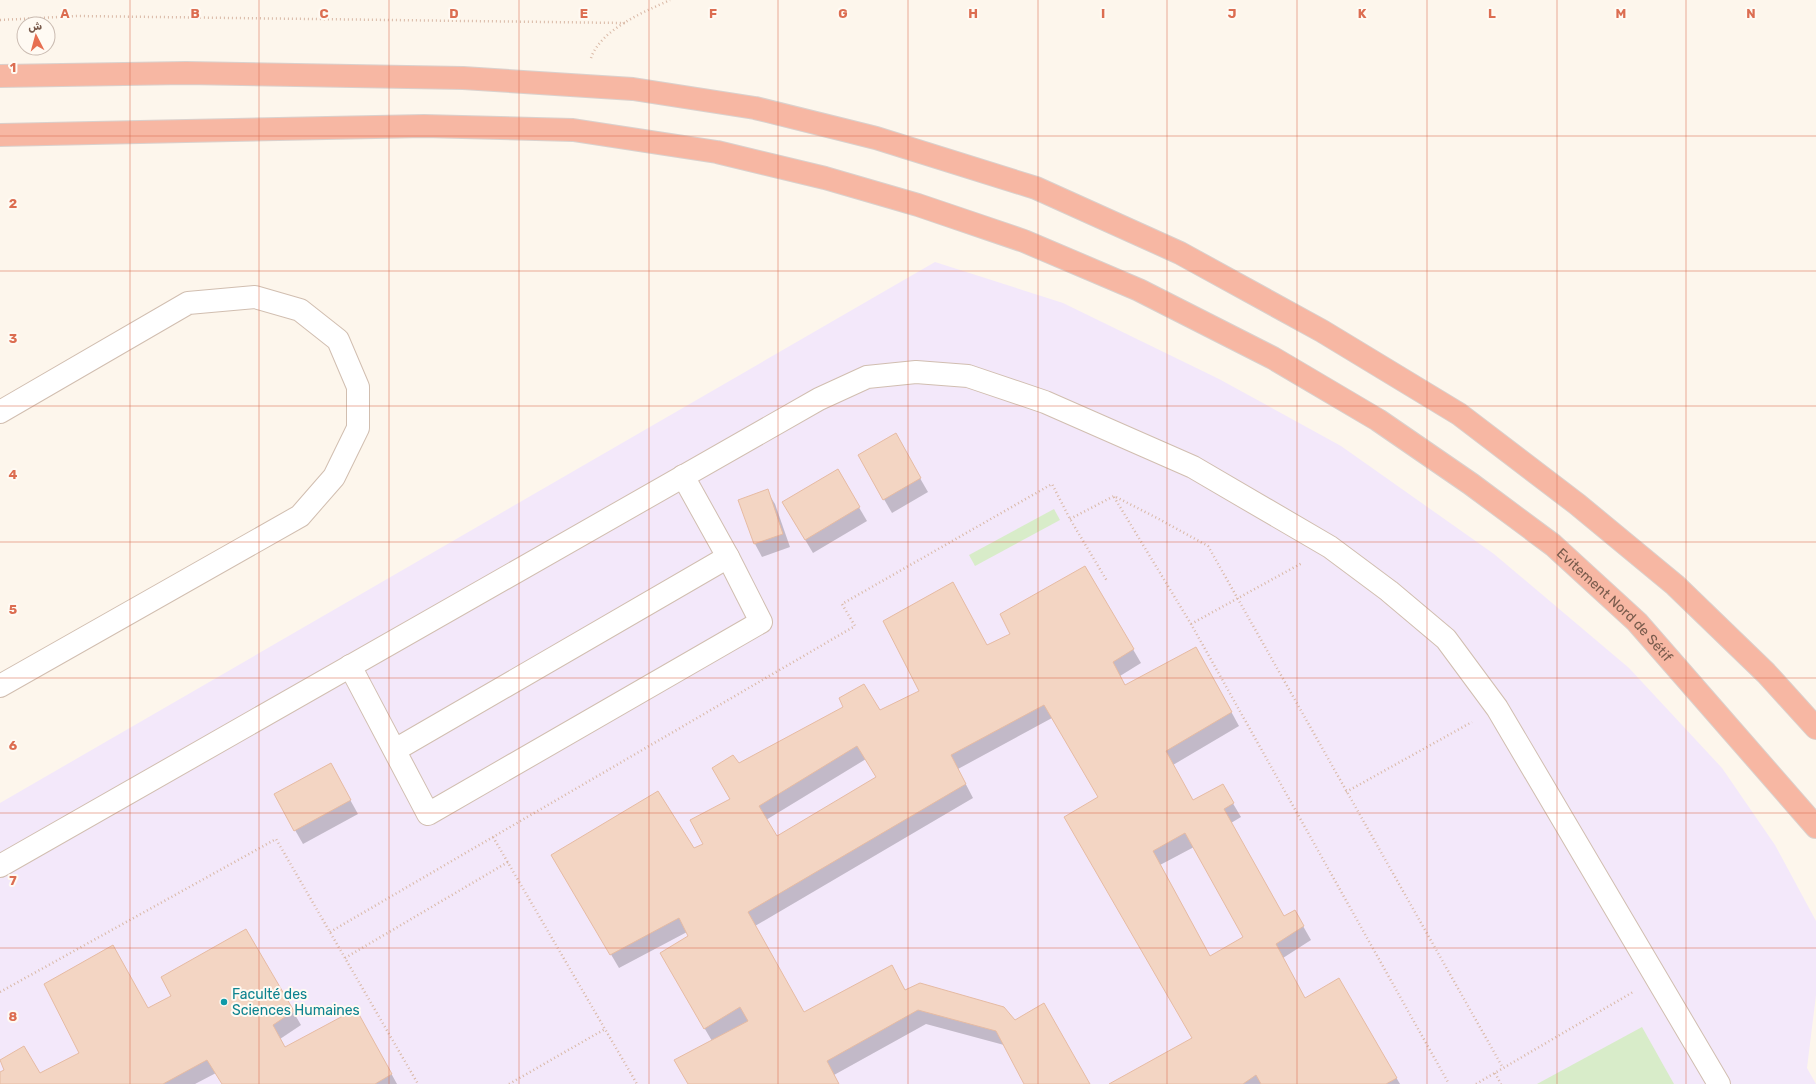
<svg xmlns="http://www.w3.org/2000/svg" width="1816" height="1084" font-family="Rubik,Vazirmatn,sans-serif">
<rect width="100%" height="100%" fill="#fdf6ec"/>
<!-- education -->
<path fill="#f3e8fa" d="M935,262l128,41 156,76 122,67 153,108 135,114 93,100 53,77 41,76v74l-9,73 9,16h-1816v-281z"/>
<!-- green -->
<g fill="#d8ecc9">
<path d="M1054,509l6,11 -85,46 -6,-11z"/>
<path d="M1642,1027l32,57h-137z"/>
</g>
<!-- shadow -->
<g fill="#0003" fill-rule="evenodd">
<path d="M895,435l33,57 -36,21 -33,-57z"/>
<path d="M837,470l30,51 -54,32 -22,-37z"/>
<path d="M767,491l8,13 15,43 -28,10 -7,-13z"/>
<path d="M1085,567l56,96 -21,13 5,10 79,-24 35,64 -66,39 20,37 29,-17 19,32 -10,6 53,95 19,8 8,14 -28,18 22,42 33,-21 62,105h-289l82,-46 -94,-241 -47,-79 -94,51 15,29 -218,128 48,87 102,-21 110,29 74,63h-64l-21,-39 -78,-21 -92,51 5,9h-150l23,-43 -51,-87 28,-18 -2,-4 -68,36 -66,-112 141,-7 10,-5 27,-45 8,-35 141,-52 40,-21 67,-45 25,-12zM866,759l11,18 -100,60 -11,-17zM1194,847l50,90 -34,20 -50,-92z"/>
<path d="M338,778l20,36 -55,30 -28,-49z"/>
<path d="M245,930l56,95 -21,14 5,9 79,-24 33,60h-174l-7,-11 -21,11h-195v-11l40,1 40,-21 68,-44 24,-13z"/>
</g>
<!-- building -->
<g fill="#f3d5c3" stroke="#e6bba3" fill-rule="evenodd">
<path d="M896,433l25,45 -38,22 -25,-45z"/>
<path d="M838,469l22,38 -55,33 -23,-38z"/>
<path d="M768,489l15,45 -29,10 -16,-44z"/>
<path d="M1085,566l49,83 -21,13 12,23 71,-38 36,65 -66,39 27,49 30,-16 11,19 -10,6 60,107 11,-6 9,16 -28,18 29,54 34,-20 58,100 -11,6h-125l-5,-9 -13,9h-134l83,-46 -128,-221 34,-20 -54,-92 -93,50 15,29 -218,128 56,100 88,-47 13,25 15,-7 84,24 11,13 29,-17 46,81h-66l-28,-53 -78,-21 -91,51 12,23h-151l-14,-24 74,-39 -8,-14 -36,22 -44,-76 28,-17 -9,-18 -69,37 -59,-100 107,-64 36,57 9,-4 -13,-24 40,-21 -18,-31 21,-13 6,8 104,-56 -4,-9 25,-14 16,26 39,-19 -36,-70 70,-39 34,63 23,-11 -10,-20zM857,746l19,31 -99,59 -18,-30zM1185,833l58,104 -33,19 -57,-105z"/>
<path d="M331,763l20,37 -57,31 -20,-37z"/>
<path d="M246,929l48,82 -21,14 12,22 71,-38 36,65 -17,10h-153l-15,-24 -44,24h-163v-12l4,-2 -4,-10 24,-14 16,27 39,-20 -35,-69 69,-39 35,63 23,-12 -10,-19z"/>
</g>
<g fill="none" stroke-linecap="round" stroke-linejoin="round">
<!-- minor casing -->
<g stroke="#d1beb0" stroke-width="24">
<g id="minor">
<path d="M0,412l188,-109 67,-6 45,13 38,30 20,47v41l-24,49 -34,39 -300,170"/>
<path d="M350,666l78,148 333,-192 -33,-65 -45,-81"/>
<path d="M395,750l333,-193"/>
<path d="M0,866l819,-467 48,-22 49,-5 52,4 77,26 148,65 137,80 59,44 57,48 51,69 222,376"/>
</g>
</g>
<!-- highway casing -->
<g stroke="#dad1cd" stroke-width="24">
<g id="highway">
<path d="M0,76l186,-3 277,5 170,11 122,19 121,30 160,50 144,65 142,78 137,83 118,90 98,81 91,88 50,55"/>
<path id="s1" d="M0,135l424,-9 149,4 144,22 108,26 93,27 106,36 115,49 134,68 105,62 93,64 82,61 84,77 179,205"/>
</g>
</g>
<!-- path -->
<g stroke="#d9b8a5" stroke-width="2.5" stroke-dasharray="1 3" stroke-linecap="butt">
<path d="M0,20l78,-4 547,7"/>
<path d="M591,58c10,-29 53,-46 79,-58"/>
<path d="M1114,497l77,127 258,460"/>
<path d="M1070,519l44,-23 43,22 51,28 295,522"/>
<path d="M1191,624l111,-61"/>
<path d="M1346,792l126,-70"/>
<path d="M493,837l144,247"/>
<path d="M330,932l525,-306 -13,-22 210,-120 18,35 37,62"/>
<path d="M345,958l163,-96"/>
<path d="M0,992l276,-153 142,245"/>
<path d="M1495,1073l6,11"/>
<path d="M509,1084l96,-55"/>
<path d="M1476,1084l157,-92"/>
</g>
<!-- minor -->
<use href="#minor" stroke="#fff" stroke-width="22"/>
<!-- highway -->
<use href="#highway" stroke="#f7b7a3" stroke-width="22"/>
</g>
<!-- grid -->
<path fill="none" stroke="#dc6d51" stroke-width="1" stroke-opacity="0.55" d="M130,0v1084M259,0v1084M389,0v1084M519,0v1084M649,0v1084M778,0v1084M908,0v1084M1038,0v1084M1167,0v1084M1297,0v1084M1427,0v1084M1557,0v1084M1686,0v1084M0,136h1816M0,271h1816M0,406h1816M0,542h1816M0,678h1816M0,813h1816M0,948h1816"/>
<!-- markers -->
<circle fill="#0f9aa8" stroke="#fffaf3" stroke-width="1.5" cx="224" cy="1002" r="4"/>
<g text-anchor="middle" stroke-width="4" stroke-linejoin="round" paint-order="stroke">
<!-- street labels -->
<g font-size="14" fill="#7a5c4d" stroke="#fffaf3">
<text dy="5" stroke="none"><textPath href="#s1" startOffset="1737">Evitement Nord de Sétif</textPath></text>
</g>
<!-- culture labels -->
<g font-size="14" fill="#0d838f" stroke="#fffaf3" text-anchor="start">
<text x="232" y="999">Faculté des<tspan x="232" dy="16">Sciences Humaines</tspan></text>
</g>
</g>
<g font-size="13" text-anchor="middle" font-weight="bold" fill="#dc6d51" stroke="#fffaf3" stroke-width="4" stroke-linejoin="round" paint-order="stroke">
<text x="65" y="18">A</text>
<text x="195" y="18">B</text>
<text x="324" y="18">C</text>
<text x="454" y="18">D</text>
<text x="584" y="18">E</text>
<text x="713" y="18">F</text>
<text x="843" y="18">G</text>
<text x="973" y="18">H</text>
<text x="1103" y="18">I</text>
<text x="1232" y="18">J</text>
<text x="1362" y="18">K</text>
<text x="1492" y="18">L</text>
<text x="1621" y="18">M</text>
<text x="1751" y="18">N</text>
<text x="13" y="72">1</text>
<text x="13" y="208">2</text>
<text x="13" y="343">3</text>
<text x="13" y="479">4</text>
<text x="13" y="614">5</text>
<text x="13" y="750">6</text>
<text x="13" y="885">7</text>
<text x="13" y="1021">8</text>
</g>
<!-- north arrow -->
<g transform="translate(36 36) rotate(354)"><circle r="19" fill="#fffaf3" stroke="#cabbb1"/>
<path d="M0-3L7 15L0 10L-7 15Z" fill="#e76f51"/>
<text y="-6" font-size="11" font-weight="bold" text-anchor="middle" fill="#7a5c4d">ش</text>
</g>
</svg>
